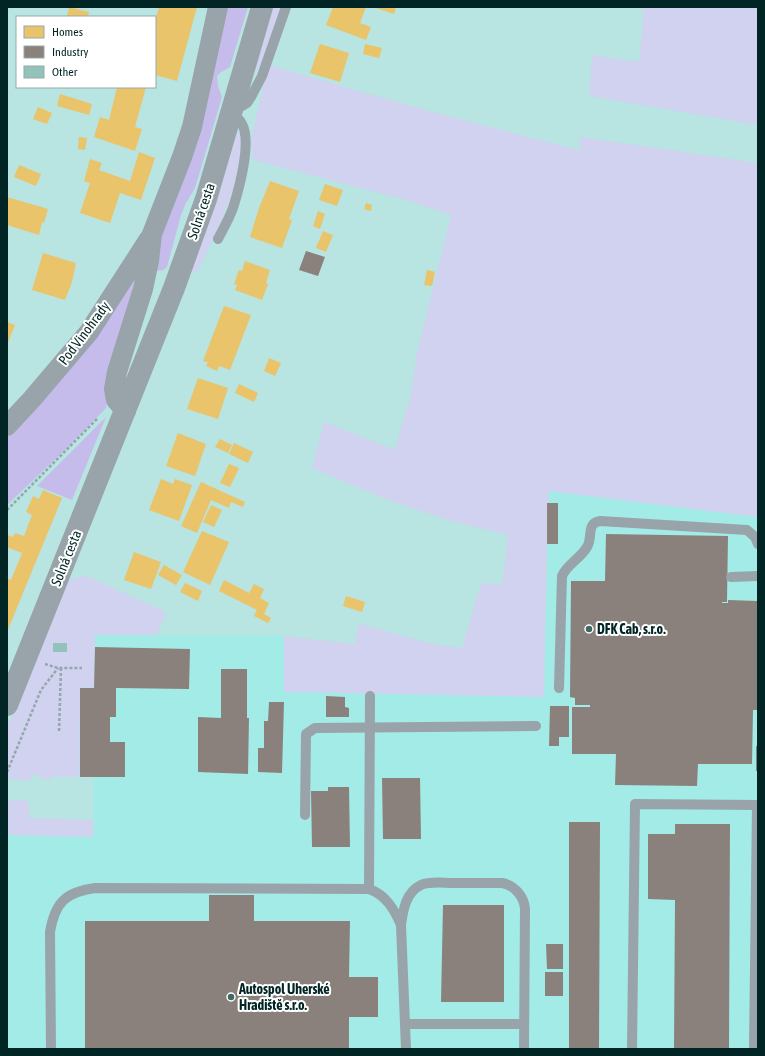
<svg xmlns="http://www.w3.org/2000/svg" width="765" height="1056" font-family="'Asap Condensed',sans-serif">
<rect width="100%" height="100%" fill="#b8e4e1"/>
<!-- built -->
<path fill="#a3ebe6" d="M549,491l209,26v532h-751v-214l87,2 -1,-60h-13v-89l14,-1 1,-52 189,1v37l259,24z"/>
<!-- green -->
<g fill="#d0d2ef">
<path d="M271,7h10l-18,52 -16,29z"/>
<path d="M627,7h131v118l-169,-29 3,-41 47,7 5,-52z"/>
<path d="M268,65l164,47 162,42 -16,-6 3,-11 177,26v354l-209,-26 -2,53 -3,153 -260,-5v-56l71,8 4,-20 78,21 25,3 19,-65 21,2 6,-50 -60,-15 -60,-20 -76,-32 12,-46 71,28 12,-44 2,-1 8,-52 34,-138 -45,-15 -153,-40 -2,-20z"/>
<path d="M236,128c21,26 -25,115 -38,143l-8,1z"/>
<path d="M83,576l6,1 77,35 -9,23h-62l-1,52 -14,1 -1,89h-28l-2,4 -16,-7 -4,7 -15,-1 -7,-3v-49l58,-141 4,-7z"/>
<path d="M15,800h9l5,4v14l64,2v17l-86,-2v-33z"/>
</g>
<!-- forest -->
<g fill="#c5bceb">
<path d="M222,7h26l-18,60 -9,5 -4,4 1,10 4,11 -27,91 -9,15 -5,12 -14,52 -4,3 -5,1 -3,-5 2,-23z"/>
<path d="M144,258l-31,111 -7,39 -39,40 -60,57v-79z"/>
<path d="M106,417l-34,83 -35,-14z"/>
</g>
<!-- homes -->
<g fill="#e9c46a">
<path d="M69,7l20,5 -1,5h-21z"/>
<path d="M159,7h38l-20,74 -22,-6v-53z"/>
<path d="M333,7h33l-6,16 11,4 -5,13 -40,-15z"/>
<path d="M376,7h20l-2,7 -18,-6z"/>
<path d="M320,44l29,9 -9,29 -30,-9z"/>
<path d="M365,44l17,4 -3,10 -16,-4z"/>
<path d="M117,87h29l-11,40 7,2 -7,22 -41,-14 6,-20 9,3z"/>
<path d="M60,94l32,10 -3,11 -32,-9z"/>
<path d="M38,107l14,6 -5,11 -14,-5z"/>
<path d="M79,137l8,1 -2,12 -7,-1z"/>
<path d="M139,152l16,6 -14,42 -21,-7 -10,30 -30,-10 10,-30 -6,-2 6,-22 12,4 -3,7 31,11z"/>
<path d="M19,165l22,9 -5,12 -22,-9z"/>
<path d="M270,181l29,10 -10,28 3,1 -10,28 -32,-11 9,-29z"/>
<path d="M325,184l18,6 -6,16 -18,-6z"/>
<path d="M7,197l41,12 -4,14 -2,-1 -3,13 -32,-10z"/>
<path d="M366,203l6,2 -1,6 -7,-2z"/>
<path d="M318,211l7,3 -5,15 -7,-3z"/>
<path d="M323,231l10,4 -7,17 -10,-4z"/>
<path d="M43,253l33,10 -4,19 -7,18 -33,-10z"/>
<path d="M245,261l25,9 -4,13 2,1 -6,16 -27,-10 2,-5 -3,-1 5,-14 3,1z"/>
<path d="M427,270l8,2 -3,14 -8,-1z"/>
<path d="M224,306l27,9 -21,55 -11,-4 -2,5 -11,-5 2,-4 -5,-1z"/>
<path d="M7,322l8,3 -8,20z"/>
<path d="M269,358l12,5 -6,13 -11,-5z"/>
<path d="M198,378l30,10 -10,31 -31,-10z"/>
<path d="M239,384l19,9 -4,9 -19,-9z"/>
<path d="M178,433l28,11 -11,32 -29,-10z"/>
<path d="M220,439l12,6 -4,8 -13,-6z"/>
<path d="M234,443l19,9 -5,11 -19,-9z"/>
<path d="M229,464l10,4 -9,19 -10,-4z"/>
<path d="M161,479l12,5 2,-5 17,6 -13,36 -30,-11z"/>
<path d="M201,482l44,20 -2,5 -12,-5 -2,6 -18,-8 -14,33 -16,-7z"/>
<path d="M43,490l19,8 -55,134v-54l4,2 11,-27 -15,-6v-12l6,2 2,-4 9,3 8,-21 -6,-3 7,-16 6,3z"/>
<path d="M211,505l11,5 -8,17 -11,-5z"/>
<path d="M202,531l27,11 -19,43 -27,-13z"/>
<path d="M134,552l27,10 -10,27 -27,-9z"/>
<path d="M164,565l18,10 -6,10 -18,-10z"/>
<path d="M224,580l25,13 5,-9 10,5 -4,9 9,5 -5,11 7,4 -3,5 -14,-7 3,-6 -38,-19z"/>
<path d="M185,583l17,8 -4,10 -18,-9z"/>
<path d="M346,596l19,6 -3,10 -19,-6z"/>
</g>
<!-- industry -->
<g fill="#8a817c">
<path d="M306,251l19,6 -7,19 -19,-6z"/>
<rect x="547" y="503" width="11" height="41"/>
<path d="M606,534l122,2 -1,66h-5v1h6v-3l30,1v109h-5l-1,54h-54l-1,22 -82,-1 1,-31h-44v-47h18v-2h-15v-7l-5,-1 1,-116h34z"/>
<path d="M95,647l95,2 -1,40 -73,-1v29h-6v25h15v35h-45v-89h14z"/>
<path d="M221,669h26v49h2l-1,56 -50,-2v-55l23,1z"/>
<path d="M326,696l19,1v10l4,1v9h-23z"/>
<path d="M269,702h15l-2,71 -24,-1v-24h6v-27h4z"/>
<path d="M550,706h19v31h-10v9h-10z"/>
<rect x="756" y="746" width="2" height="25"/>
<path d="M382,778h38l1,61h-38z"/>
<path d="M328,787h21l1,60h-38l-1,-56h17z"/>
<path d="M569,822h31l-1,227h-30z"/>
<path d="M675,824h55l-1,225h-55l1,-149 -27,-1v-65h27z"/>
<path d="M209,895h45v26h96l-1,56h29v40h-29v32h-264v-128h124z"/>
<path d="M443,905h61v97h-63z"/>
<path d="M546,944h17v25h-16z"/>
<rect x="545" y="972" width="18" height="24"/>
</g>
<!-- building -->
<rect fill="#92c2b9" x="53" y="643" width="14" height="9"/>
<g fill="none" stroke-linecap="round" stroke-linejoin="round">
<!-- path -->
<g stroke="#93a8aa" stroke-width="2.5" stroke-dasharray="3 2" stroke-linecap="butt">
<path d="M7,510l90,-91"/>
<path d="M45,664l13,4h24"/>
<path d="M59,731l2,-63"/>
<path d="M7,772l34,-82 17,-22"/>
</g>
<!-- service -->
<g stroke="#98a4aa" stroke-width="10">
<path d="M218,239c5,-10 11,-20 15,-31 6,-19 19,-66 9,-84 -2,-5 -7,-8 -10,-12l15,-9 4,-6 11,-21 24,-69"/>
<path d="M731,577l27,-1"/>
<path d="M559,688l3,-112c5,-12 19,-18 25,-29 6,-9 -1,-24 13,-26l147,9 8,7 3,7"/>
<path d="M305,815l1,-81 9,-6 221,-2"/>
<path d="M369,889l1,-193"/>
<path d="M401,925c2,-15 5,-33 20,-40 9,-4 22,-2 31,-2 17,0 33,0 50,0 12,2 22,13 23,26l-1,140"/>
<path d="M405,1024h119"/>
<path d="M51,1049l-1,-117c5,-30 16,-40 45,-44l274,1c17,6 25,20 32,36l5,124"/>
<path d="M632,1049l3,-245 123,1"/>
<path d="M754,1049l3,-244"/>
</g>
<!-- minor -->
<g stroke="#98a4aa" stroke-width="20">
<path d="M126,411l-10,-11 -2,-11 3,-17 26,-83 6,-28 3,-27 30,-77 10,-30 26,-120"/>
<path d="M7,426l25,-27 57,-67 60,-93"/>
</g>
<!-- tertiary -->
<path stroke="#98a4aa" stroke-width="22" d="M7,705l167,-417 32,-89 56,-192"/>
</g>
<!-- markers -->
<g fill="#416866" stroke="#fff" stroke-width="1.5">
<circle cx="589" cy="629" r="4"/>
<circle cx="231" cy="997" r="4"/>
</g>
<g text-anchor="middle" stroke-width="4" stroke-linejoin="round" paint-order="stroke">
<!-- street labels -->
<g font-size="14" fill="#012524" stroke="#fff">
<text transform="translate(201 211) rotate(-71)" y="5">Solná cesta</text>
<text transform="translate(84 333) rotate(-53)" y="5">Pod Vinohrady</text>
<text transform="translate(66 558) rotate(-68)" y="5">Solná cesta</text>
</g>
<!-- poi labels -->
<g font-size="14" font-weight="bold" fill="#012524" stroke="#fff" text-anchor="start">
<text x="597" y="634">DFK Cab, s.r.o.</text>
<text x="239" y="994">Autospol Uherské<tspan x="239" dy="16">Hradiště s.r.o.</tspan></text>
</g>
</g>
<!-- border -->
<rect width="765" height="1056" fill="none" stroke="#012524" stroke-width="16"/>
<!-- legend -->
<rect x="16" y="16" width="140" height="72" fill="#ffffff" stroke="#99a8a7"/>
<rect x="24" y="26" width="20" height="12" fill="#e9c46a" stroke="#99a8a7"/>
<text x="52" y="36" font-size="12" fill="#012524">Homes</text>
<rect x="24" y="46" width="20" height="12" fill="#8a817c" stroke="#99a8a7"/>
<text x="52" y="56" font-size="12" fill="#012524">Industry</text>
<rect x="24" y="66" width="20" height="12" fill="#92c2b9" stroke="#99a8a7"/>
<text x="52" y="76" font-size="12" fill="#012524">Other</text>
</svg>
